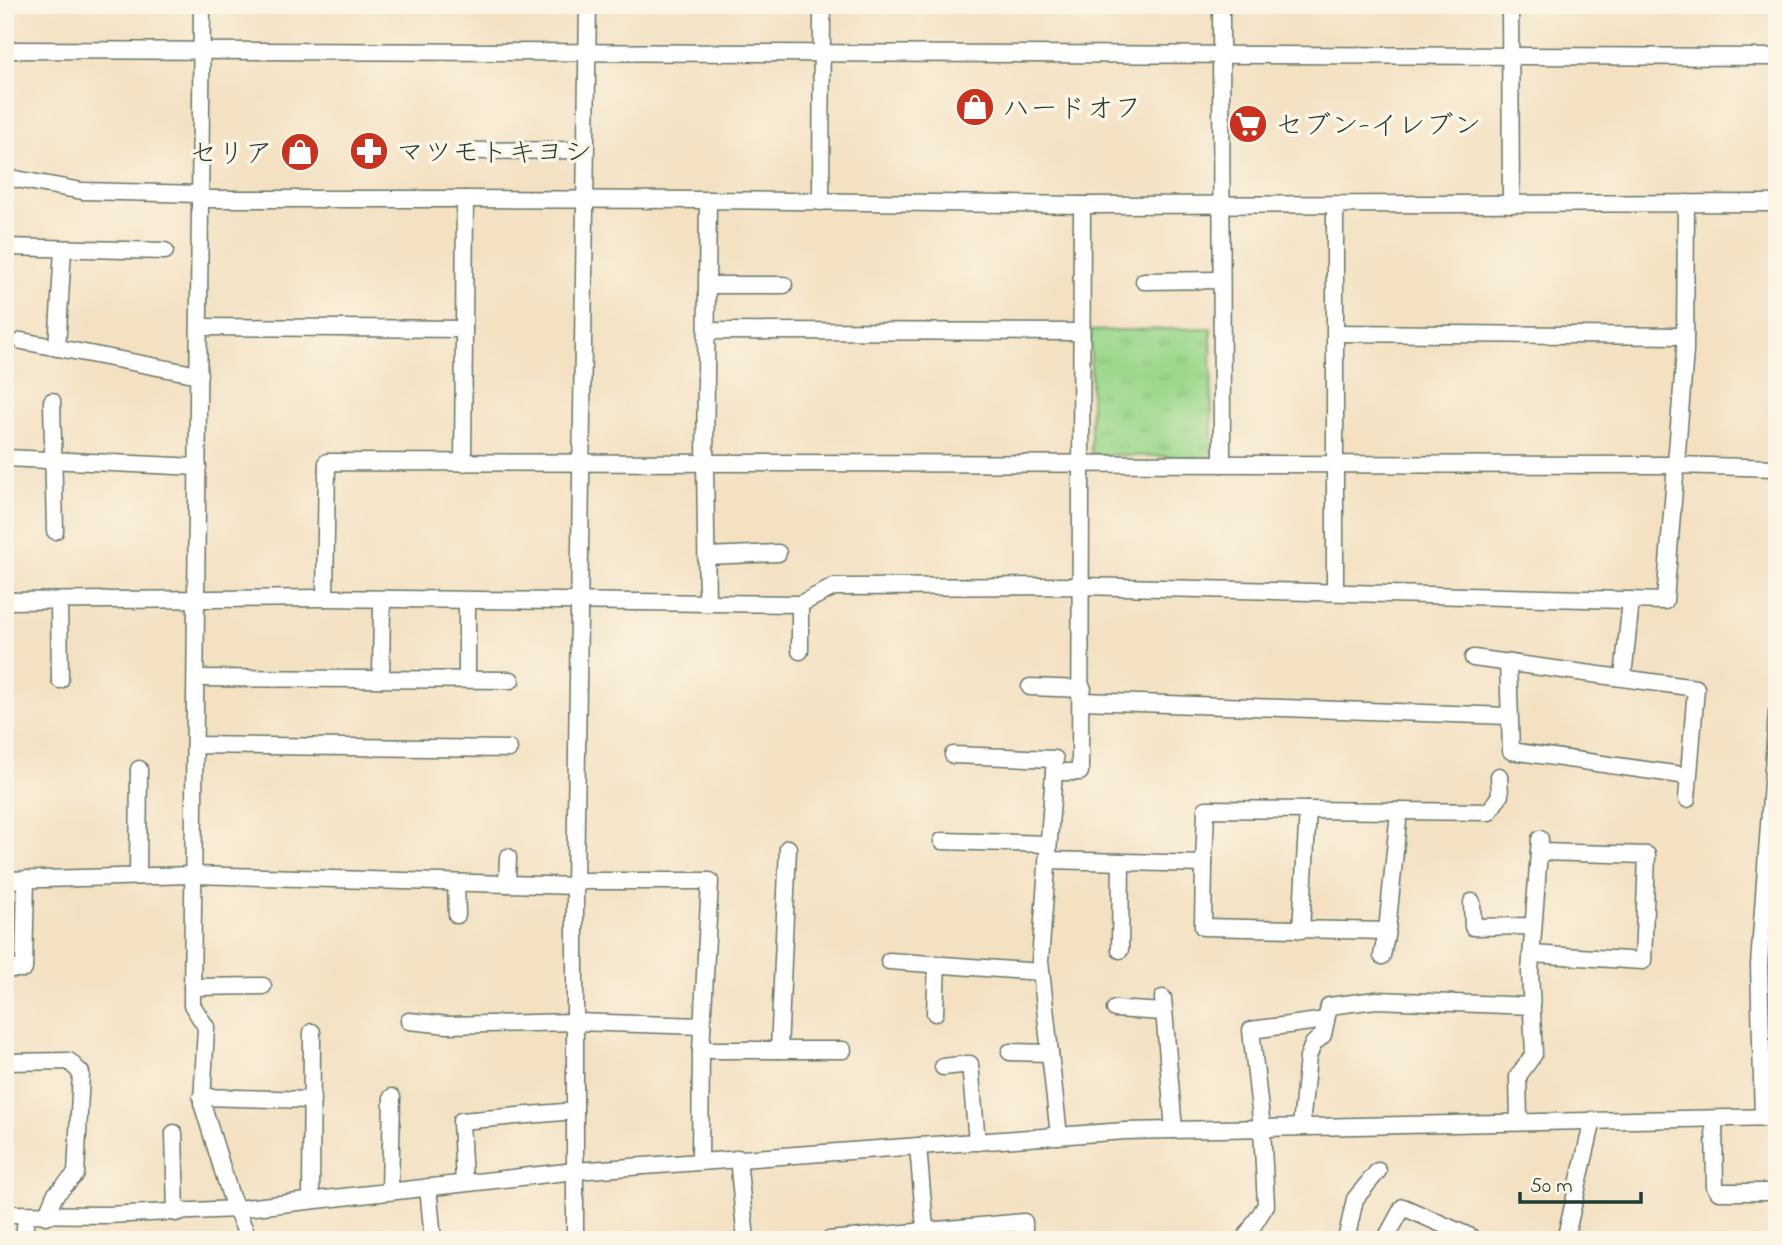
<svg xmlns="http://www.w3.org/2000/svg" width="1782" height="1245" font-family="'Indie Flower','Klee One',sans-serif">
<defs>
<pattern id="park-tufts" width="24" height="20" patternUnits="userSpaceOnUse" patternTransform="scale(1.75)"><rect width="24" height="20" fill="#9cd88c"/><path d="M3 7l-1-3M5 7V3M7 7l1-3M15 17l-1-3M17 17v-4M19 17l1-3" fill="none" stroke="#86ba79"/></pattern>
</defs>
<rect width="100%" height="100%" fill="#fcf5e5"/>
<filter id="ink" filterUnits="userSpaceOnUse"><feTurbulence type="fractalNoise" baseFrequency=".0143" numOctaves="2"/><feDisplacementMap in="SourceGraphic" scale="14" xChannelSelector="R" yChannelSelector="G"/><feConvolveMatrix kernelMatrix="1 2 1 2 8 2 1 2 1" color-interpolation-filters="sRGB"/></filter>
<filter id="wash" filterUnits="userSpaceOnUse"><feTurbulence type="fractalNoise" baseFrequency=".00686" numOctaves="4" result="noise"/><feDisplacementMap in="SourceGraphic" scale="28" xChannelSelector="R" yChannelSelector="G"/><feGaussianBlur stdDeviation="1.57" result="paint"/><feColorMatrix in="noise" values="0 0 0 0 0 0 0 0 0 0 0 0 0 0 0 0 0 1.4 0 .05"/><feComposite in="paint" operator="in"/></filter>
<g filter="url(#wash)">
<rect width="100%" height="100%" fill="#f3e1c2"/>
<!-- park -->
<path fill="url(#park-tufts)" stroke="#5e8a60" stroke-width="2" d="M1211,328l1,130 -121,-4v-123z"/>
</g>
<g filter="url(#ink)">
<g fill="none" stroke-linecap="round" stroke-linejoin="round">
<!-- minor casing -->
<g stroke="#697666" stroke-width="19">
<g id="minor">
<path d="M202,5l-10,1000 14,22 -4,76 29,94 18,43"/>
<path d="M1221,5l1,459"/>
<path d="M1510,5l1,199"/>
<path d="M5,50l1772,7"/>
<path d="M473,151l112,-1"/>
<path d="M5,177l77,14 119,3"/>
<path d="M201,199h264l-2,264"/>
<path d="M465,199l243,1"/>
<path d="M821,202l1,-197"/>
<path d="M5,247l160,4"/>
<path d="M1144,281l76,-1"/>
<path d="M708,285h76"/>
<path d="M200,327l264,2"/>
<path d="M708,331l373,1"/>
<path d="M1335,333l350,3"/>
<path d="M22,341l177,34"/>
<path d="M57,348l6,-99"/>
<path d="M52,401l3,130"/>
<path d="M5,458l193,9"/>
<path d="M707,556l71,-3"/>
<path d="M1335,592v-388"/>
<path d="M325,598l2,-136 1349,3 101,3"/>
<path d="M5,601l320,-3 475,6 34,-17 247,-1 584,15 20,-250 1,-148"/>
<path d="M59,602l1,78"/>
<path d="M707,603l-2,-140 3,-263 374,5 695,-2"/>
<path d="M800,604v47"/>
<path d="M1473,658l223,30 -9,111"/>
<path d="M1508,662l3,89 177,25"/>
<path d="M1623,677l8,-77"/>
<path d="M196,678l315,2"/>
<path d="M381,679l1,-79"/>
<path d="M467,679v-78"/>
<path d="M1030,687l53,2"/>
<path d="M1083,701l425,15"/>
<path d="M195,745l314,4"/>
<path d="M953,755l102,4 -1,13"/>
<path d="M942,841l106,3"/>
<path d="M1047,860l157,4 2,-55 283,3 11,-17 -1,-19"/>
<path d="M1204,864l-1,63 184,4 12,-120"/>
<path d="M138,876l1,-107"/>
<path d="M5,880l188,-5 382,11"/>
<path d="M576,881h134l-9,169 -1,111"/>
<path d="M456,883l1,32"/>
<path d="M507,884l1,-27"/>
<path d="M1472,902l1,25 60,-1"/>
<path d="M1301,930l7,-120"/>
<path d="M1120,950l1,-88"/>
<path d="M1531,954l112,7 4,-106 -108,-3"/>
<path d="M1382,956l5,-25"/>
<path d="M889,961l152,11"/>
<path d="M5,969h19l2,-90"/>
<path d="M192,987l71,-1"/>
<path d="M1163,998l11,132"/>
<path d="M1115,1009l49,3"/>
<path d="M935,1013l2,-49"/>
<path d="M409,1021l39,4 127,-3 127,4"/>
<path d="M701,1050h142"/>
<path d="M779,1050l9,-202"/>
<path d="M1010,1052l40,1"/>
<path d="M5,1062l64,-1 12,12 -5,101 -21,21 -9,21"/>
<path d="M943,1067l27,-3 7,78"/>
<path d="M201,1097l111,3"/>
<path d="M1763,1118l-4,-153 18,-252"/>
<path d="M1714,1120l1,67 4,5h58"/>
<path d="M1519,1121l-1,-45 16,-22 -4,-82 10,-133"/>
<path d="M1301,1126l7,-69 5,-13 10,-9 6,-29 47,-6 156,6"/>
<path d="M174,1133l2,80"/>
<path d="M1059,1136l-19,-175 14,-189h26l2,-567"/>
<path d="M918,1146l8,94"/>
<path d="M738,1158l8,82"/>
<path d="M464,1183l-3,-62 114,-10"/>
<path d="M428,1187l5,53"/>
<path d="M390,1191l2,-94"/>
<path d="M311,1200l1,-168"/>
<path d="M5,1214l101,1 130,-6 339,-38 550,-40 652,-14"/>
<path d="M24,1240l2,-25"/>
<path d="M575,1240v-354l13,-881"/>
<path d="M829,1240l195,-18v18"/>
<path d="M1244,1240l22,-35 -4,-77 -11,-98 75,-10"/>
<path d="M1346,1240l9,-41 23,-28"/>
<path d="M1385,1240l18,-33 68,30"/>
<path d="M1565,1240l28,-120"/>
</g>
</g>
<!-- minor -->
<use href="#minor" stroke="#fff" stroke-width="16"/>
</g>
</g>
<!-- icons -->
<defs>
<g id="shop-disc" transform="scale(2.0125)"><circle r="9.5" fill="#c8321e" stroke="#fcf5e5"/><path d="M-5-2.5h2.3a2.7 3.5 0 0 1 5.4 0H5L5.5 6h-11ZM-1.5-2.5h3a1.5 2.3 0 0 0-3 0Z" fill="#fff"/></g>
<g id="supermarket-disc" transform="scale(2.0125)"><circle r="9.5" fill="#c8321e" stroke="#fcf5e5"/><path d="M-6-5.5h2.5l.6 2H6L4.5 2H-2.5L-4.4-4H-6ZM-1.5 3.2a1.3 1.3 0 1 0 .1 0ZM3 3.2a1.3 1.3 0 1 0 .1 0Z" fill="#fff"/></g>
<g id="pharmacy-disc" transform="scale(2.0125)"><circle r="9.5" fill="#c8321e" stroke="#fcf5e5"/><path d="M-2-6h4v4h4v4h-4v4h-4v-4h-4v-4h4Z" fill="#fff"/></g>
</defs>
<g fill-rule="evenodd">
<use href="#shop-disc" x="975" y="107"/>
<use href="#supermarket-disc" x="1248" y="124"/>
<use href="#pharmacy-disc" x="369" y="151"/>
<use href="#shop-disc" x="300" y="152"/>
</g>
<g text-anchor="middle" stroke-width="7" stroke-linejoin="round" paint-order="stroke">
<!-- poi labels -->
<g font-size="28" fill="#1f3d34" stroke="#fcf5e5" text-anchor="start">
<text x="1002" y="117">ハードオフ</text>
<text x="1275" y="134">セブン-イレブン</text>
<text x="396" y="161">マツモトキヨシ</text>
<text x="273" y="162" text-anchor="end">セリア</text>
</g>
</g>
<!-- margin -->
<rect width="1782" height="1245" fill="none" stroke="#fcf5e5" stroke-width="28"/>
<!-- scale -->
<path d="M1520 1192v10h121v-10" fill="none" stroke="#1f3d34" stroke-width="3.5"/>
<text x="1530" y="1192" font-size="21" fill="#1f3d34" stroke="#fcf5e5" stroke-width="5" paint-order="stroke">50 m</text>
</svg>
